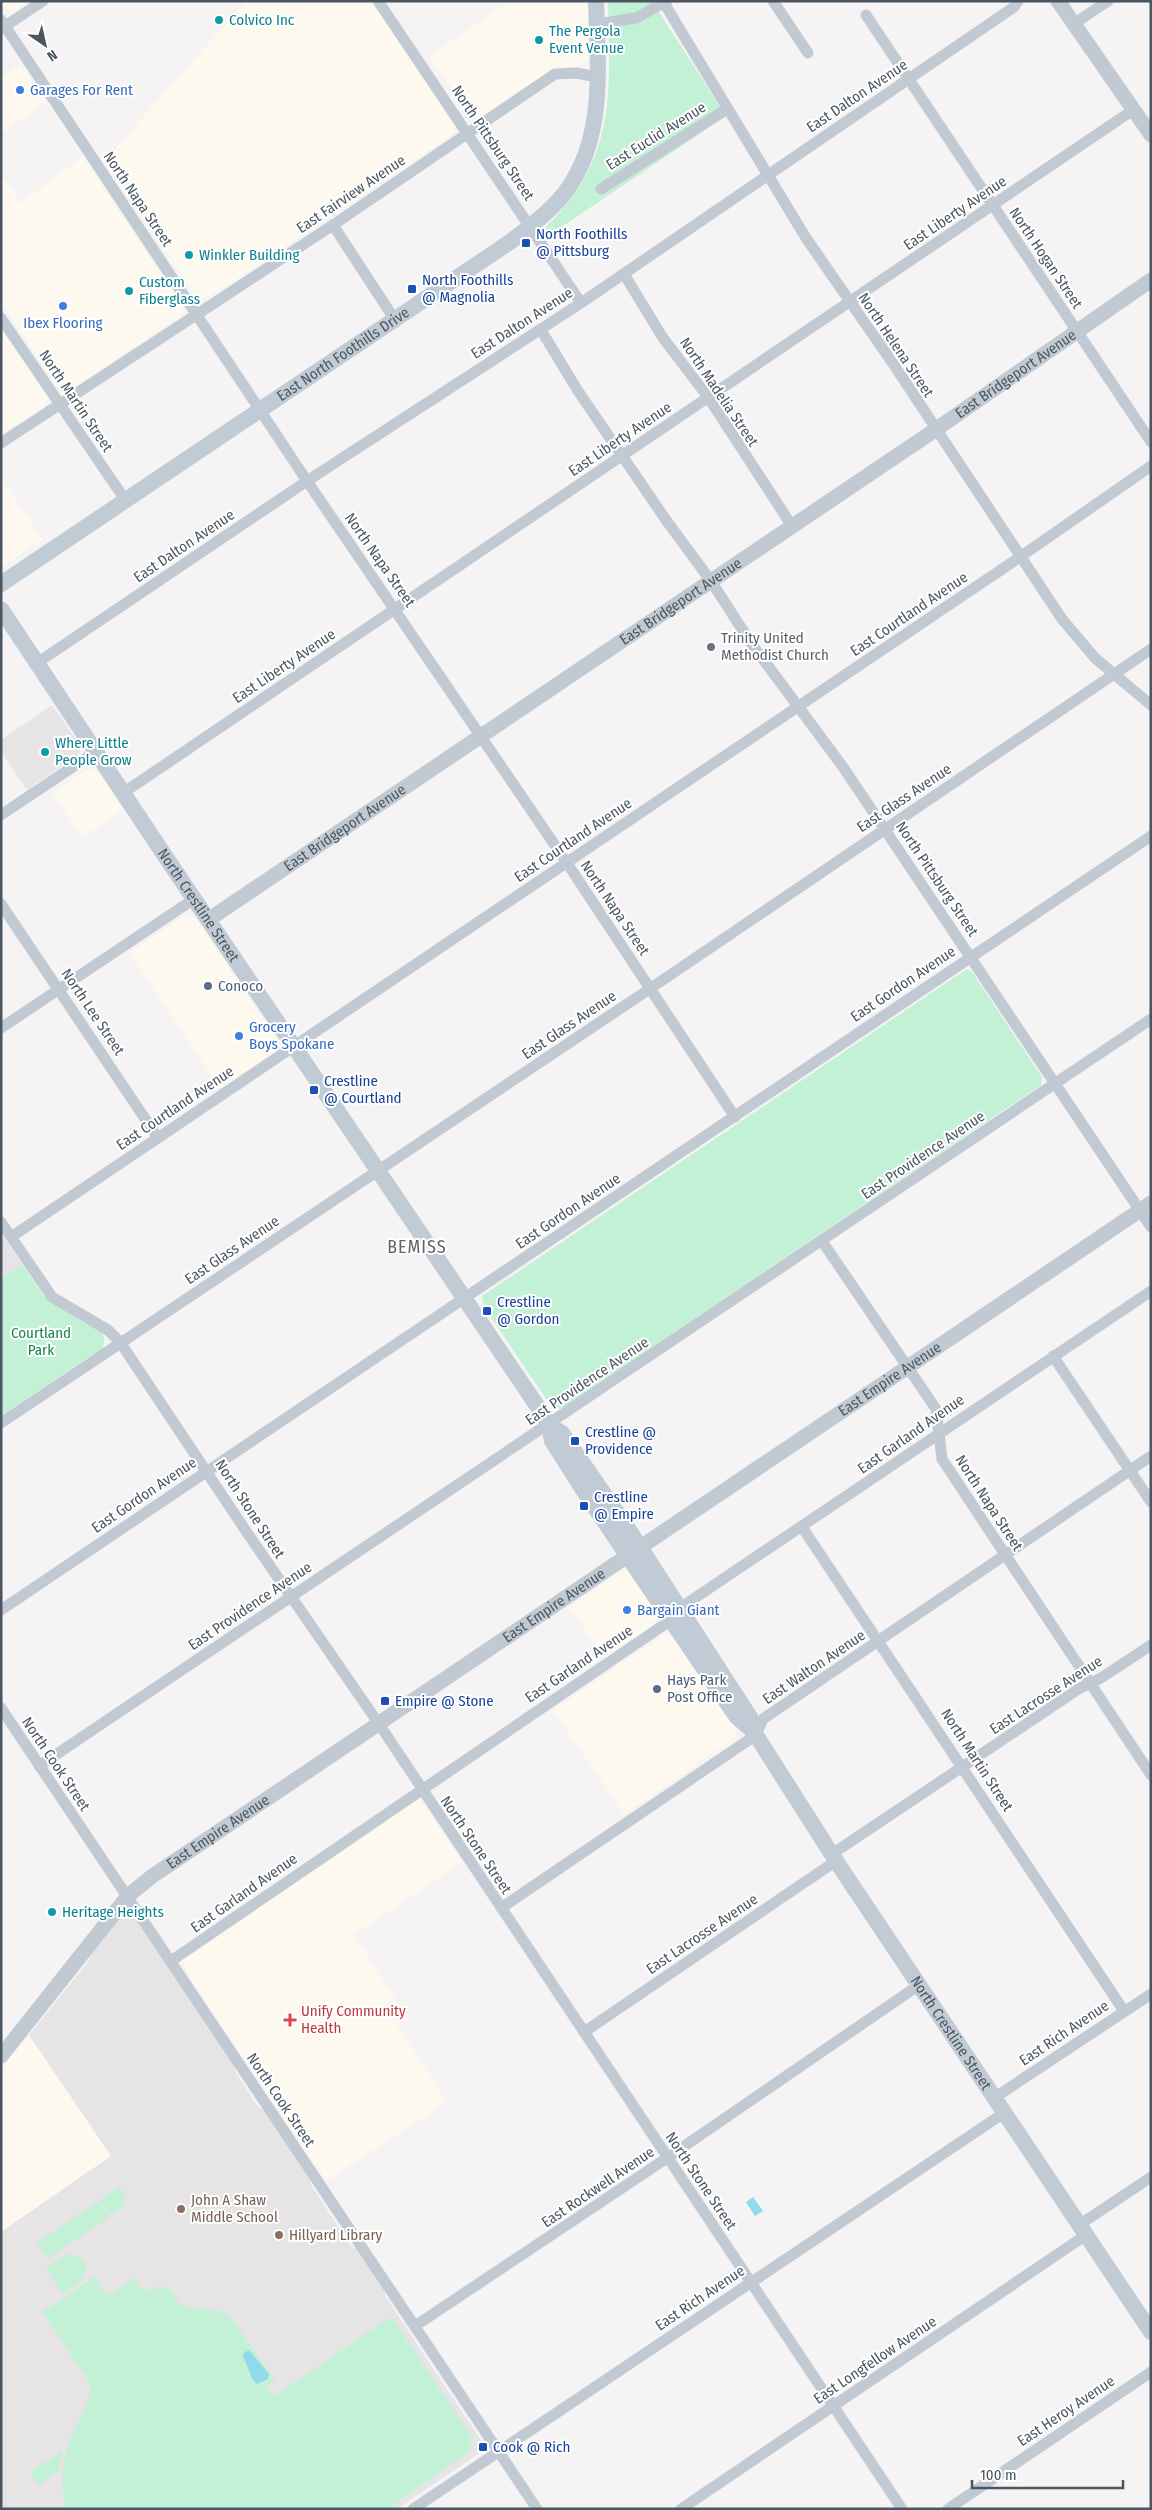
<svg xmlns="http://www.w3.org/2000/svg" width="1152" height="2510" font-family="'Fira Sans Condensed',sans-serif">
<rect width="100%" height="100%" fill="#f5f3f3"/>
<!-- commercial -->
<g fill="#fdf9ef">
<path d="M1,1h28l-17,11 -9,-4z"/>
<path d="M246,1h127l81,122 1,7 -4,6 -241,161 -8,2 -7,-4 -90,-135z"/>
<path d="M511,1h77l1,58 -10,7 -25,2 -74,48 -7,1 -5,-4 -39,-57z"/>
<path d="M21,64l26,38 -46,31v-56z"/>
<path d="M83,156l98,148 3,6 -5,7 -108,72 -8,1 -7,-6 -55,-82v-128l20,29z"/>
<path d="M1,327l47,71 -5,9 -42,28z"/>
<path d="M1,478l42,62 -42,27z"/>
<path d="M87,769h5l6,3 25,38 -41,28 -30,-45z"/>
<path d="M189,915l7,4 83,124 -4,9 -55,37 -90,-137 54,-36z"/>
<path d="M626,1571l3,1 30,45 -3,7 -52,34 -35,-51 52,-35z"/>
<path d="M669,1635l5,3 62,91 -1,9 -111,76 -71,-104 109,-74z"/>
<path d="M419,1798l43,64 -108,73 41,64 -10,7 62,96 -121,79 -140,-210 -4,-12z"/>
<path d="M29,2035l83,121 -111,76v-164z"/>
</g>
<!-- education -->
<g fill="#e6e4e5">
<path d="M52,705l28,40v6l-3,5 -50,34 -26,-38v-12z"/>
<path d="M1,1233l21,31 -21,14z"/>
<path d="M126,1914l7,1 101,148 2,10 22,34 8,4 43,64 2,10 39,60 9,5 25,37 1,9 98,147 1,5 -3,4 -84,57h-396v-277l110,-76 -82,-121 59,-73 12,-23 18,-21z"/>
</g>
<!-- green -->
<g fill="#c3f1d5">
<path d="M608,1h46l-1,2 73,113 -178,120 -4,-7c73,-71 66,-133 64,-228z"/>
<path d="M967,969l5,3 70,105 -1,8 -477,322 -7,2 -6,-3 -67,-99 -2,-11z"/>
<path d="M22,1264l21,31 9,7 34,22 14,6c6,8 5,13 1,22l-14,6 -86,58v-138z"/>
<path d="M119,2187l6,8 -3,13 -12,7 -9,-13 1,-3z"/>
<path d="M99,2201l10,16 -61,41 -11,-15z"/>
<path d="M67,2254l15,5 5,7 -2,7 -3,3 2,3 -21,15 -17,-26z"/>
<path d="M95,2277l12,19 27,-18 8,12 4,-2 2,4 7,-5 14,1 12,18 43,6 6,4 45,64 -9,6 7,10 13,-6 -1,-1 102,-70h6l79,118 -2,14 -82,58h-323c-3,-21 -4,-41 2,-62 7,-23 28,-42 21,-67l-46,-68z"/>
<path d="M62,2451l-3,20 -20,14 -9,-13z"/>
</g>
<!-- water -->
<g fill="#90daee">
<path d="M753,2197l10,14 -8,5 -9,-14z"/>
<path d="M249,2350l20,24 -1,5 -11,5 -4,-4 -11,-26z"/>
</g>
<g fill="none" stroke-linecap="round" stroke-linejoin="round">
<!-- minor -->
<g stroke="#c1cad2" stroke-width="11">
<path d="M378,1l203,302"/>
<path d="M773,1l35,52"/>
<path d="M664,3l142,235 88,127 168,254 33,39 56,47"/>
<path d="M866,15l285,427"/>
<path d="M1,20l306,461 260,382 168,254"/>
<path d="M1075,23l33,-22"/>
<path d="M597,24l39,-6 31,-17"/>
<path d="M1,29l42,-28"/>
<path d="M601,189l126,-80"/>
<path d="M333,225l62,95"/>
<path d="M624,274l39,64 45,59 84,129"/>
<path d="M1,318l125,183"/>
<path d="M541,330l37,61 88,129 45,61 40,62 92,124 308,460"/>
<path d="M1,443l332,-218 222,-151 21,-1 22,4"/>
<path d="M37,663l270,-182 274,-178 433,-296 4,-6"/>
<path d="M123,793l1010,-683"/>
<path d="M1,815l94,-63"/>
<path d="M1,904l157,234"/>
<path d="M1,1028l193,-129"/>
<path d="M1,1222l51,75 56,33 12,12 128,192 131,190 523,785"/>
<path d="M11,1237l1009,-680 131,-91"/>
<path d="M822,1241l114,168 6,50 209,316"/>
<path d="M1053,1356l98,146"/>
<path d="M1,1423l650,-435 500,-339"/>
<path d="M802,1527l322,484"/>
<path d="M1,1610l1150,-774"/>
<path d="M1,1708l536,801"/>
<path d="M39,1766l1112,-747"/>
<path d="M832,1854l248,-166 21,-10 50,-33"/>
<path d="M501,1908l255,-173 7,-16 388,-263"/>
<path d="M171,1961l500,-341 9,-12 471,-317"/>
<path d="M584,2032l252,-171"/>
<path d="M994,2098l157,-104"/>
<path d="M1079,2225l72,-48"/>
<path d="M415,2326l252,-168 252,-173"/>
<path d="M413,2509l591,-396"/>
<path d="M681,2509l405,-274"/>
<path d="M948,2509l203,-137"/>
</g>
<!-- tertiary -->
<g stroke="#c1cad2" stroke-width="15">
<path d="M1058,1l93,134"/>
<path id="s1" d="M208,920l727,-490 216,-150"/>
<path id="s2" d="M1,2056l127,-160 23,-19 1000,-674"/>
</g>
<!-- secondary -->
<g stroke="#c1cbd6" stroke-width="16">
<path id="s3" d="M1,584l509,-342c16,-12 33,-25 47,-40 50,-54 41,-133 39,-201"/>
<path id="s4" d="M1,609l164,247 379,560 5,9 3,16 33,52 151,223 18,16 82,129 315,471"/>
<path d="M549,1425l13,8 69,100 119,184 3,14"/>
</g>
</g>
<!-- markers -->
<g fill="#0f9aa8" stroke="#fff" stroke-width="2">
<circle cx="219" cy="20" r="5"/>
<circle cx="539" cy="40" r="5"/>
<circle cx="189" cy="255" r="5"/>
<circle cx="129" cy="291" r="5"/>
<circle cx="45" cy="752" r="5"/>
<circle cx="52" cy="1912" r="5"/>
</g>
<g fill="#3f7fe0" stroke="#fff" stroke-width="2">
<circle cx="20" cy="90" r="5"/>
<circle cx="63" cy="306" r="5"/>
<circle cx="239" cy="1036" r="5"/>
<circle cx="627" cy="1610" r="5"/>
</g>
<g fill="#1a4fb4" stroke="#fff" stroke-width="2">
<rect x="521" y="238" width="10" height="10" rx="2.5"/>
<rect x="407" y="284" width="10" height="10" rx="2.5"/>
<rect x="309" y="1085" width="10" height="10" rx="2.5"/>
<rect x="482" y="1306" width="10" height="10" rx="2.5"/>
<rect x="570" y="1436" width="10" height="10" rx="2.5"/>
<rect x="579" y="1501" width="10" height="10" rx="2.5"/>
<rect x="380" y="1696" width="10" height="10" rx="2.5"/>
<rect x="478" y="2442" width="10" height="10" rx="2.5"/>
</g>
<circle fill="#6b7280" stroke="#fff" stroke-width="2" cx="711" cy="647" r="5"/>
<g fill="#5c6f8a" stroke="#fff" stroke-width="2">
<circle cx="208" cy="986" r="5"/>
<circle cx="657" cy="1689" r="5"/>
</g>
<path fill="#e0444e" stroke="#fff" stroke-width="2" d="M287.5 2012.5h5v5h5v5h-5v5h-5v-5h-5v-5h5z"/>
<g fill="#8d6e63" stroke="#fff" stroke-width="2">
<circle cx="181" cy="2209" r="5"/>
<circle cx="279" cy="2235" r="5"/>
</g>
<g text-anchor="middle" stroke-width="4" stroke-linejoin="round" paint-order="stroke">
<!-- culture labels -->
<g font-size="15" fill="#0d838f" stroke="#fff" text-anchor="start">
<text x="229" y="25">Colvico Inc</text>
<text x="549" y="36">The Pergola<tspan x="549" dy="17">Event Venue</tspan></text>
<text x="199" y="260">Winkler Building</text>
<text x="139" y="287">Custom<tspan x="139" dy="17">Fiberglass</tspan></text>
<text x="55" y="748">Where Little<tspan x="55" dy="17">People Grow</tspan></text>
<text x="62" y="1917">Heritage Heights</text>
</g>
<!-- shop labels -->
<g font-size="15" fill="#366cbe" stroke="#fff" text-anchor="start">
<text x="30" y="95">Garages For Rent</text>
<text x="63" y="328" text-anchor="middle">Ibex Flooring</text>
<text x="249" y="1032">Grocery<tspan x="249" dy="17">Boys Spokane</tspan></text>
<text x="637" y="1615">Bargain Giant</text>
</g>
<!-- street labels -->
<g font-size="15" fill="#4a5661" stroke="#fff">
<text transform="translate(857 96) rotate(-34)" y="5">East Dalton Avenue</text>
<text transform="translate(656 136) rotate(-32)" y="5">East Euclid Avenue</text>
<text transform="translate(493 143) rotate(56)" y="5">North Pittsburg Street</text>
<text transform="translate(351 194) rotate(-34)" y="5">East Fairview Avenue</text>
<text transform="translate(138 199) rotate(56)" y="5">North Napa Street</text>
<text transform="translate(955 213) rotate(-34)" y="5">East Liberty Avenue</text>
<text transform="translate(1046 258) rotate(56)" y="5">North Hogan Street</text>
<text transform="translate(522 323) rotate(-33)" y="5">East Dalton Avenue</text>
<text transform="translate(896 345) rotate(56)" y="5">North Helena Street</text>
<text dy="5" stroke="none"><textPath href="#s3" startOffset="412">East North Foothills Drive</textPath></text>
<text dy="5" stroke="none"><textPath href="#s1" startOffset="975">East Bridgeport Avenue</textPath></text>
<text transform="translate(719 392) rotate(56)" y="5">North Madelia Street</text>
<text transform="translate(76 401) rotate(56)" y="5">North Martin Street</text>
<text transform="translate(620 439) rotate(-34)" y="5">East Liberty Avenue</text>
<text transform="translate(184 546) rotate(-34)" y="5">East Dalton Avenue</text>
<text transform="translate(380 560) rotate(55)" y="5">North Napa Street</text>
<text dy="5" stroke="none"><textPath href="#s1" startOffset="570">East Bridgeport Avenue</textPath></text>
<text transform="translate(909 614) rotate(-34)" y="5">East Courtland Avenue</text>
<text transform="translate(284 666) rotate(-34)" y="5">East Liberty Avenue</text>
<text transform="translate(904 798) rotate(-34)" y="5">East Glass Avenue</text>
<text dy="5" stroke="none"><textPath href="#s1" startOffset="165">East Bridgeport Avenue</textPath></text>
<text transform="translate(573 840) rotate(-34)" y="5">East Courtland Avenue</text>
<text transform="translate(937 879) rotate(56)" y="5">North Pittsburg Street</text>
<text dy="5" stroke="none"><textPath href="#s4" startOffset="356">North Crestline Street</textPath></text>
<text transform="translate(615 908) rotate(56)" y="5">North Napa Street</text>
<text transform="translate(903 984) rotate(-34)" y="5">East Gordon Avenue</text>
<text transform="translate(93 1012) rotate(56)" y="5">North Lee Street</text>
<text transform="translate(569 1025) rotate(-34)" y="5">East Glass Avenue</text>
<text transform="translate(175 1108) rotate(-34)" y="5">East Courtland Avenue</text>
<text transform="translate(923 1155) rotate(-34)" y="5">East Providence Avenue</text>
<text transform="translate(568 1211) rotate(-34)" y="5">East Gordon Avenue</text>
<text transform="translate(232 1250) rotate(-34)" y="5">East Glass Avenue</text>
<text dy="5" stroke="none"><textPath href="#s2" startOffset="1125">East Empire Avenue</textPath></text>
<text transform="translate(587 1381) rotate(-34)" y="5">East Providence Avenue</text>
<text transform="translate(911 1434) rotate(-35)" y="5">East Garland Avenue</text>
<text transform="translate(144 1495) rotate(-34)" y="5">East Gordon Avenue</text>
<text transform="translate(989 1503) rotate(57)" y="5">North Napa Street</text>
<text transform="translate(250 1509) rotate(57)" y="5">North Stone Street</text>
<text transform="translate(250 1606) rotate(-34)" y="5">East Providence Avenue</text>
<text dy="5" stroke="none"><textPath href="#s2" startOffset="720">East Empire Avenue</textPath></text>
<text transform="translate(579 1664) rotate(-34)" y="5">East Garland Avenue</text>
<text transform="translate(814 1667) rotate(-34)" y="5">East Walton Avenue</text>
<text transform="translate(1046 1695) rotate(-33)" y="5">East Lacrosse Avenue</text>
<text transform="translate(977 1760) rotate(57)" y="5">North Martin Street</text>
<text transform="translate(56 1764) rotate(56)" y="5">North Cook Street</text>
<text dy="5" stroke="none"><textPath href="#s2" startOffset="315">East Empire Avenue</textPath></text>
<text transform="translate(476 1845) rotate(56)" y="5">North Stone Street</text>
<text transform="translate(244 1893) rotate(-35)" y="5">East Garland Avenue</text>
<text transform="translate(702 1934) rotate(-34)" y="5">East Lacrosse Avenue</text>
<text dy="5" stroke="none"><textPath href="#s4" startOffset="1714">North Crestline Street</textPath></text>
<text transform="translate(1064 2033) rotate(-34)" y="5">East Rich Avenue</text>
<text transform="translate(281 2100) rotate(56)" y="5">North Cook Street</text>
<text transform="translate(701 2181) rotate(56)" y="5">North Stone Street</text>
<text transform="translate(598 2187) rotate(-34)" y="5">East Rockwell Avenue</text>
<text transform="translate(700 2298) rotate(-34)" y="5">East Rich Avenue</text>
<text transform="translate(875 2360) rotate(-34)" y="5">East Longfellow Avenue</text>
<text transform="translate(1066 2411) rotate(-34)" y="5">East Heroy Avenue</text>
</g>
<!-- transit labels -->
<g font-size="15" fill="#164399" stroke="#fff" text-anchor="start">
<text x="536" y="239">North Foothills<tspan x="536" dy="17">@ Pittsburg</tspan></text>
<text x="422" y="285">North Foothills<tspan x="422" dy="17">@ Magnolia</tspan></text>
<text x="324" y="1086">Crestline<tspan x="324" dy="17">@ Courtland</tspan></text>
<text x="497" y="1307">Crestline<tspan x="497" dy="17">@ Gordon</tspan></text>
<text x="585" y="1437">Crestline @<tspan x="585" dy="17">Providence</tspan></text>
<text x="594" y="1502">Crestline<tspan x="594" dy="17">@ Empire</tspan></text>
<text x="395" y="1706">Empire @ Stone</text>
<text x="493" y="2452">Cook @ Rich</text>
</g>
<!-- worship labels -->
<g font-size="15" fill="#5b616d" stroke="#fff" text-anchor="start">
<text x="721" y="643">Trinity United<tspan x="721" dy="17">Methodist Church</tspan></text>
</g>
<!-- service labels -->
<g font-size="15" fill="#4e5e75" stroke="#fff" text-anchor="start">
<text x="218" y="991">Conoco</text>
<text x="667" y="1685">Hays Park<tspan x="667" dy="17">Post Office</tspan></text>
</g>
<!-- park labels -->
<g font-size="15" fill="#17864f" stroke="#fff">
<text x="41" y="1338">Courtland<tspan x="41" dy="17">Park</tspan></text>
</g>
<!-- health labels -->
<g font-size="15" fill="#be3a42" stroke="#fff" text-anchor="start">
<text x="301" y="2016">Unify Community<tspan x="301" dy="17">Health</tspan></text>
</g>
<!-- education labels -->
<g font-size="15" fill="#785e54" stroke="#fff" text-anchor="start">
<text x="191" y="2205">John A Shaw<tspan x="191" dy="17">Middle School</tspan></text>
<text x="289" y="2240">Hillyard Library</text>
</g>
<!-- quarter labels -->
<g font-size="18" letter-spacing="1" fill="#5f6368" stroke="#fff">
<text x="417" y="1253">BEMISS</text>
</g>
</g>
<!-- border -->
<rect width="1152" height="2510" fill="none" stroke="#4a5661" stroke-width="5"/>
<!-- north arrow -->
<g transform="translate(45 45) rotate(146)" stroke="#ffffff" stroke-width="4" paint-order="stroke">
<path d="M0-4L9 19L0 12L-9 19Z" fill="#4a5661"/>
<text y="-8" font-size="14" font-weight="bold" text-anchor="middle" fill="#4a5661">N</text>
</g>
<!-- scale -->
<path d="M972 2480v8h151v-8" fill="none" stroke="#4a5661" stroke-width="2.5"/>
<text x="980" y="2480" font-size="15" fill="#4a5661" stroke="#ffffff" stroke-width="4" paint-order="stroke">100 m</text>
</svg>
